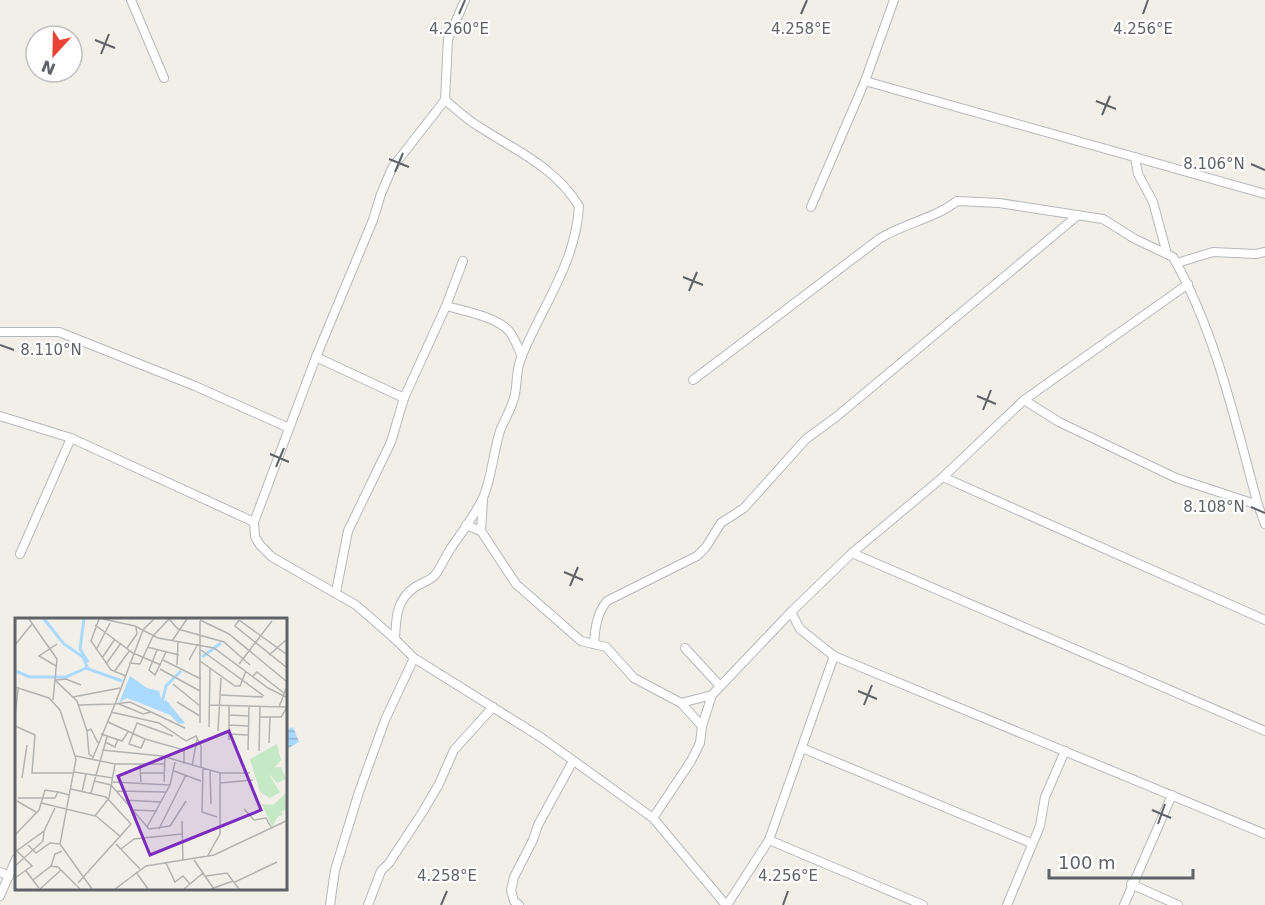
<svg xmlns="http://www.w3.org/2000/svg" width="1265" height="905" font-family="'DejaVu Sans',sans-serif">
<defs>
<pattern id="water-rules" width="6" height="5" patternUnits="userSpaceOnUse" patternTransform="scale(1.5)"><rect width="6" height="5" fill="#aadaff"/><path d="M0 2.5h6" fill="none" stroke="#8eb4d2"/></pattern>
</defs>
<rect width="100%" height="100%" fill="#f1efe8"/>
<!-- water -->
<path fill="url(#water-rules)" d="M293,727l6,15 -14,8v-19z"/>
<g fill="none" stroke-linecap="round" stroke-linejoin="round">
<!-- minor casing -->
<g stroke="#b5b8bc" stroke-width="10">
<g id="minor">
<path d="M131,0l33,78"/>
<path d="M465,0l-17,39 -3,61 -53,68 -11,26 -8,26 -57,137 -62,165 1,15 5,8 12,12 84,48 39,34 19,19 128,80 111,80 73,87"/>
<path d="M865,81l400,113"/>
<path d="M1135,157l3,17 15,28 14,52"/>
<path d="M811,207l54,-126 29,-81"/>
<path d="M1177,263l36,-11 43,2 9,-2"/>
<path d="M446,306c18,5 51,11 63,25 6,7 9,17 13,26"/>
<path d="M0,332h59l136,54 94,42"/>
<path d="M316,357l88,41"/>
<path d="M693,380l186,-141c25,-16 55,-20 78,-38l42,2 104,16 32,20 38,18c43,76 62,164 85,248l7,19"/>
<path d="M1024,400l35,22 117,56 82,27"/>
<path d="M0,416l71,22 183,84"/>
<path d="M943,477l322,143"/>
<path d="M466,525l15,6 35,53 65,57 25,6 28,31 47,25 21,23"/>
<path d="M481,531l2,-30"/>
<path d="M852,553l413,178"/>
<path d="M20,554l51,-116"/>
<path d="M336,592l12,-61 43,-89 13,-44 42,-92 17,-45"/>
<path d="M791,612l9,17 34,27 431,178"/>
<path d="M395,639c1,-21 1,-39 20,-52 6,-4 15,-6 20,-12 6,-8 10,-18 16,-27 11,-16 24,-33 32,-50 9,-21 10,-45 17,-67 4,-11 11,-21 14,-33 4,-14 1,-24 7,-40 21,-52 55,-95 58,-152 -25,-40 -63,-55 -101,-80 -12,-7 -22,-17 -33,-26"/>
<path d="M594,644c1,-16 3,-31 13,-43l90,-45 9,-9 15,-24 23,-15 62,-69 30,-22 241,-201"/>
<path d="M685,648l35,38"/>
<path d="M681,703l31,-8"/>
<path d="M802,748l229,95"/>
<path d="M653,818l38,-57 9,-18 2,-17 10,-31 79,-83 61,-59 91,-76 81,-77 164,-116"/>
<path d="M769,840l154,65"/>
<path d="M0,872l9,4"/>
<path d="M1131,884l47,21"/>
<path d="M0,896l16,-37"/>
<path d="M330,905l5,-35 24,-78 26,-72 29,-62"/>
<path d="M368,905l13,-34 8,-8 33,-50 17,-29 15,-34 39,-43"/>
<path d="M519,905l-5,-4 -3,-11 3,-13 19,-37 5,-15 35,-64"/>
<path d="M727,905l42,-65 65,-184"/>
<path d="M1007,905l33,-79 5,-29 20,-46"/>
<path d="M1124,905l48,-110"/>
</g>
</g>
<!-- minor -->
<use href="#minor" stroke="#fff" stroke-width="8"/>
</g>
<!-- ticks -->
<path fill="none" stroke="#5f6368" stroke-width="2" d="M459,14l6,-14M801,14l6,-14M1143,14l5,-14M95,40l20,8M101,54l8,-20M1096,101l20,8M1102,115l8,-19M389,159l20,8M1251,164l14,6M395,172l8,-19M683,277l20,8M689,291l8,-19M0,345l14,5M977,396l19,8M983,410l8,-20M270,454l19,8M276,467l8,-19M1251,507l14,6M564,572l19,8M570,586l8,-19M858,691l19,8M864,705l8,-20M1152,810l19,8M1158,824l7,-20M441,905l6,-14M783,905l5,-14"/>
<!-- overview -->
<g transform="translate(15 618)">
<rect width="272" height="272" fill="#f1efe8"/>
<path d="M262,126l4,16 -7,8 7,-1 5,12 -9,4 -9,-10 12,19 -10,6 -10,-6 -10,-33zM271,175v22l-1,-5 -4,2 3,3 -6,1 -6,11 -10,-23 11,1z" fill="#c5e8c5"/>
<path d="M115,58l17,12 12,3 3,11 4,-2 19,23 -6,1 -9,-9 -43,-17 -8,5z" fill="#aadaff"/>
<path fill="none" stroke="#aadaff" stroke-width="3" d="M29,1l20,25 19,13 5,12M69,1l-4,30 8,13M187,39l19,-14M0,53l15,6h36l20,-9 36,13M147,85l4,-17 15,-15"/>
<path fill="none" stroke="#b3b3b1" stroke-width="1.5" d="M14,1l28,40 -4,41M84,1l-8,22 20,29 15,6M88,1l32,7 23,12 56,10 54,40 18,9M154,1l9,10 46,13 26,23M185,2l29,14 57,47M224,2l-4,6 51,41M224,2l47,34M185,3v102M80,7l38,28 28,12M157,23l15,-22M0,27l17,-21M132,29l32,8M112,30l10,-14 -1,-7M81,32l14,-27M142,32l-8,20 6,5 11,-23M186,32l63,46M254,37l17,-15M87,40l13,-19M148,42l38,19M174,42l9,-16M185,43l35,25h5l6,-15M114,45l11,1 13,-28 16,-17M91,46l15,-21M224,46l33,-43M162,47l1,-23M41,48l-17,-10 18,-12M145,51l40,22M99,54l16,-22M238,58l4,-4 27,21M40,62l22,21 10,30 2,23 4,3M41,62l10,-1 15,6M158,66l27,22M0,69l34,11 11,12 16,49 -16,85 32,45M206,77l42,2M58,79l47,-9M162,84l23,14M104,86l24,10 8,-2M63,87l37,-1 28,-74 11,-11M194,87l77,2M264,89l7,-18M96,94l48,11 27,18 10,-5 5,10v21M214,97l20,1M0,99l3,-28M245,99h21l5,-8M93,104l37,17 39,11v14M214,107l19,1M0,108l20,9 -3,38h41M194,109l1,-58M72,113l4,-2 7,14M203,113l3,-53M86,116l21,7 6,-9M214,116l19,1M130,121l-4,9 -12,-4 8,-21 36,13M214,122v-35M90,124l10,5 3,-8M254,125l1,-26M87,132l60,6 58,17h30M233,132l1,-44M244,133l1,-44M61,138l39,8h49M77,142l23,-56 15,-2 55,26M125,146l1,18M177,148l5,-27M188,150l-1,44 15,5M195,152l1,34M159,153l27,10M59,154l39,6M126,155h23M7,160l5,-33M79,163l17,4 38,44 21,-3 16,-25M98,164l57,3M149,164l1,-25M205,165l33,-3M0,170v28M56,171l35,8 25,27 -53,59M101,173l50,1M67,174l4,-18M76,175l16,-56M3,180h37l3,-6 11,3M108,182l38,2M2,183l19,11M26,185l54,13 14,-18 6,-34M229,191l10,11 12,-2 6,11M118,192l24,1M81,198l25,21M167,203l1,40M132,209l23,-42 5,-23M144,211l27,-54M0,217l24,-25 6,-20 13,2M101,226l24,25M13,227l8,8 14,-10 10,1M0,231l17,17 -17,12M106,231l13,-10 48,-5M0,234l29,-21 11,-23M192,239l13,-23v-61M179,242l20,29M151,245l9,19 8,-6 7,8M0,248l28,-25 1,-10M36,248l7,1 22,22M11,253l13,17M121,254l12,17M191,258l21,-3 12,16M18,262l18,-14 4,-12 7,-3M220,264l42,-20M25,271l21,-19M100,271l31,-23 68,-11 72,-34M169,271l19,-16M196,271l22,-8"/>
<path fill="#7b2cbf" fill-opacity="0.15" stroke="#7b2cbf" stroke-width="3" d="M214,113l32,79 -111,45 -32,-79z"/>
<rect width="272" height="272" fill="none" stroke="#5f6368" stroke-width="3"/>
</g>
<g font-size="15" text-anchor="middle" fill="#5f6368" stroke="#fff" stroke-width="4.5" stroke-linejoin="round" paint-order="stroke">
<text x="459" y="34">4.260°E</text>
<text x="801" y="34">4.258°E</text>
<text x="1143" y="34">4.256°E</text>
<text x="1214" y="169">8.106°N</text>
<text x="51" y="355">8.110°N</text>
<text x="1214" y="512">8.108°N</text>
<text x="447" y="881">4.258°E</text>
<text x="788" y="881">4.256°E</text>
</g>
<!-- north arrow -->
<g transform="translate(54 54) rotate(202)"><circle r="28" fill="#ffffff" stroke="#bfc1c3" stroke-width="1.5"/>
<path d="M0-4.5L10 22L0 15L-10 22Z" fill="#ea4335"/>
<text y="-9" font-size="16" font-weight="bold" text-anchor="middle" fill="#5f6368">N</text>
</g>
<!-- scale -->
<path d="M1049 869v9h144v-9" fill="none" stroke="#5f6368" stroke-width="3"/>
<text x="1058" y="869" font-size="18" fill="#5f6368" stroke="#ffffff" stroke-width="4.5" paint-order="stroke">100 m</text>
</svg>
